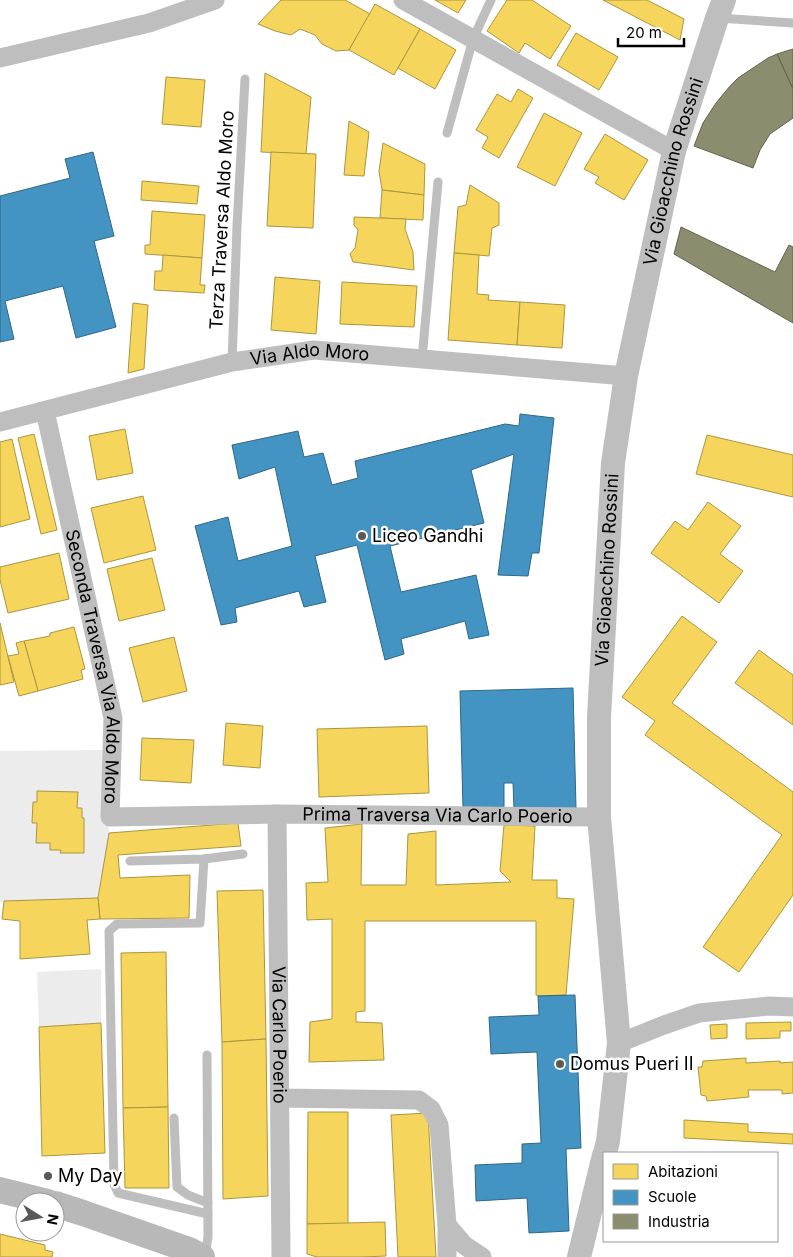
<svg xmlns="http://www.w3.org/2000/svg" width="793" height="1257" font-family="Inter,sans-serif">
<rect width="100%" height="100%" fill="#fff"/>
<!-- green -->
<g fill="#ececec">
<path d="M104,750l5,83 -11,65 -98,4v-151z"/>
<path d="M101,969v54l-62,4 -2,-55z"/>
</g>
<!-- homes -->
<g fill="#f6d55c" stroke="#ac9540">
<path d="M281,0h64l25,14 -21,36 -13,1 -14,-7 -7,-9 -15,-6 -9,6 -16,-4 -17,-7z"/>
<path d="M435,0h31l-8,13z"/>
<path d="M507,0h25l39,26 -21,33 -25,-16 -6,10 -32,-22z"/>
<path d="M603,0h44l37,19 -4,21z"/>
<path d="M375,4l45,25 -26,46 -45,-25z"/>
<path d="M420,29l36,21 -21,39 -37,-21z"/>
<path d="M576,33l42,24 -19,33 -42,-25z"/>
<path d="M265,73l46,24 -5,57 -45,-2z"/>
<path d="M166,77l39,3 -4,47 -39,-3z"/>
<path d="M518,89l15,9 -34,60 -17,-10 6,-11 -12,-7 21,-36 14,8z"/>
<path d="M544,113l38,20 -27,53 -38,-19z"/>
<path d="M349,121l20,11 -5,44 -20,-1z"/>
<path d="M605,134l43,26 -24,40 -29,-17 4,-6 -15,-8z"/>
<path d="M383,143l42,21 -1,31 -42,-5 -3,-19z"/>
<path d="M271,152l45,2 -3,74 -46,-2z"/>
<path d="M142,181l57,5 -2,18 -56,-4z"/>
<path d="M470,185l29,18v22l-7,3 -3,28 -35,-3 4,-46 8,-2z"/>
<path d="M382,190l42,5 -1,25 -43,-2z"/>
<path d="M152,211l53,4 -3,43 -57,-4v-9h5z"/>
<path d="M354,217l52,2 -1,10 8,23 1,18 -61,-8 -3,-8 5,-6 3,-18 -4,-5z"/>
<path d="M454,253l25,2 -2,39 12,1 -1,5 32,2 -3,43 -69,-5z"/>
<path d="M163,255l39,3 -2,27h5l-1,8 -50,-3 1,-19h7z"/>
<path d="M275,277l45,4 -4,53 -45,-4z"/>
<path d="M342,282l75,4 -3,41 -74,-3z"/>
<path d="M520,302l45,3 -3,43 -45,-3z"/>
<path d="M133,303l15,2 -4,64 -16,4z"/>
<path d="M125,429l8,44 -36,7 -8,-44z"/>
<path d="M34,434l23,96 -16,4 -23,-96z"/>
<path d="M707,435l86,20v42l-97,-23z"/>
<path d="M12,439l18,80 -30,8v-85z"/>
<path d="M143,496l13,54 -52,13 -13,-55z"/>
<path d="M708,502l33,24 -21,28 23,17 -24,32 -68,-50 24,-32 13,9z"/>
<path d="M59,553l10,46 -61,14 -8,-33v-13z"/>
<path d="M152,558l13,52 -46,11 -12,-52z"/>
<path d="M682,616l35,26 -45,61 121,89v103l-54,77 -36,-25 79,-112 -137,-100 10,-14 -33,-24z"/>
<path d="M0,623l14,59 -14,3z"/>
<path d="M74,627l11,42 -4,1 2,9 -45,12 -14,-50 26,-5v-3z"/>
<path d="M174,637l13,54 -44,11 -14,-54z"/>
<path d="M24,641l14,50 -19,5 -11,-40 11,-2 -3,-11z"/>
<path d="M759,650l34,25v50l-58,-42z"/>
<path d="M226,723l37,3 -3,42 -37,-3z"/>
<path d="M427,726l2,67 -110,4 -2,-68z"/>
<path d="M142,738l52,2 -3,43 -51,-3z"/>
<path d="M37,791l41,1 -1,16h5v10h2v35h-24l1,-3h-11v-7h-14l1,-20h-5l1,-21h4z"/>
<path d="M238,823l3,23 -123,9 2,23 70,-3 -1,43 -89,1 -2,-21 11,-65z"/>
<path d="M362,824l-1,61h45l2,-51 28,-3v54l75,-3 -11,-11 4,-46 31,1 -3,54h25v18l17,1 -8,96 -28,1 -2,-1v-74h-171v90l-9,1v10l26,1 2,37 -75,2 1,-40 22,-3v-100l-25,1 -1,-37 22,-1 -3,-54z"/>
<path d="M263,890l3,149 -44,3 -5,-151z"/>
<path d="M98,898l2,21 -13,1 3,34 -70,5v-38l-18,-2 2,-18z"/>
<path d="M166,952l2,155 -45,1 -2,-155z"/>
<path d="M791,1022v9h-11v7l-34,1v-16z"/>
<path d="M101,1023l4,130 -63,3 -3,-129z"/>
<path d="M727,1024v14l-16,1 -1,-14z"/>
<path d="M266,1039l2,157 -45,3 -1,-157z"/>
<path d="M746,1058v5l34,-2v2l13,-1v31l-11,1v-4h-34l1,7 -42,4 -1,-5 -5,-1 -3,-28h4l1,-6z"/>
<path d="M168,1107l1,81h-44l-2,-80z"/>
<path d="M308,1112h40v112h-41z"/>
<path d="M428,1113l8,144h-38l-7,-142z"/>
<path d="M684,1120l64,4v8l45,2v10l-109,-6z"/>
<path d="M385,1222l1,34 -24,1h-45l-10,-3v-30z"/>
<path d="M0,1234l45,11v5l8,2 -1,5h-52z"/>
</g>
<!-- schools -->
<g fill="#4393c3" stroke="#2f6788">
<path d="M93,152l21,84 -20,5 22,86 -40,11 -13,-52 -58,15 9,38 -14,3v-146l70,-18 -5,-19z"/>
<path d="M520,414l34,4 -15,135h-7l-4,23 -30,-1 16,-121 -43,16 13,53 -94,23 11,46 75,-17 13,60 -20,4 -4,-18 -64,18 3,15 -19,6 -28,-115 -42,11 11,46 -22,5 -5,-16 -64,17 2,14 -16,3 -26,-99 33,-9 10,44 54,-15 -17,-79 -36,12 -7,-34 66,-14 6,26 19,-4 9,32 26,-7 -3,-17 150,-37 14,2z"/>
<path d="M573,688l3,120 -62,1 -1,-26h-9v24l-41,1 -3,-117z"/>
<path d="M575,995l6,153 -15,1 3,82 -40,2 -2,-35 -51,3 -1,-36 47,-2v-19l19,-1 -4,-91 -46,2 -2,-37 50,-2 -1,-19z"/>
</g>
<!-- industry -->
<g fill="#8c8c6e" stroke="#62624d">
<path d="M793,49v40l-16,-35z"/>
<path d="M777,54l16,35v29l-23,16 -10,16 -7,18 -59,-22 9,-23 13,-20 14,-17 8,-8 30,-20z"/>
<path d="M681,227l94,45 14,-27 4,2v76l-119,-69z"/>
</g>
<g fill="none" stroke-linecap="round" stroke-linejoin="round">
<!-- service -->
<g stroke="#bebebe" stroke-width="9">
<path d="M718,18l75,5"/>
<path d="M447,133l26,-94 18,-39"/>
<path d="M422,359l16,-177"/>
<path d="M232,362l5,-136 8,-147"/>
<path d="M204,859l-4,64 -83,1 -8,7 5,253 4,9 90,21"/>
<path d="M130,861l74,-2 39,-5"/>
<path d="M174,1118l3,69 11,8 20,8"/>
<path d="M205,1257l3,-20 -1,-182"/>
</g>
<!-- minor -->
<g stroke="#bebebe" stroke-width="19">
<path d="M403,0l271,151"/>
<path d="M0,58l149,-35 66,-23"/>
<path id="s1" d="M45,411l68,307 -3,99 167,-3 322,3"/>
<path id="s2" d="M0,422l232,-60 82,-12 312,26"/>
<path id="s3" d="M277,814l4,443"/>
<path d="M619,1043l45,-18 35,-12 70,-7 24,1"/>
<path d="M280,1098l139,2 12,9 8,16 8,100 17,20 18,12"/>
<path d="M447,1257v-32"/>
</g>
<!-- tertiary -->
<g stroke="#bebebe" stroke-width="24">
<path id="s4" d="M605,1153l3,-12 11,-98 -20,-226v-100l14,-254 13,-87 48,-225 43,-133 7,-18"/>
<path d="M579,1257l25,-102"/>
</g>
<!-- secondary -->
<g stroke="#b8b8b8" stroke-width="26">
<path d="M0,1190l48,12"/>
<path d="M55,1204l28,9 106,37 13,7"/>
</g>
</g>
<!-- markers -->
<g fill="#595959" stroke="#fff" stroke-width="2">
<circle cx="362" cy="536" r="5"/>
<circle cx="560" cy="1064" r="5"/>
<circle cx="48" cy="1176" r="5"/>
</g>
<g text-anchor="middle" stroke-width="5" stroke-linejoin="round" paint-order="stroke">
<!-- street labels -->
<g font-size="18" fill="#000" stroke="#fff">
<text dy="6" stroke="none"><textPath href="#s4" startOffset="990">Via Gioacchino Rossini</textPath></text>
<text transform="translate(222 220) rotate(-87)" y="6">Terza Traversa Aldo Moro</text>
<text dy="6" stroke="none"><textPath href="#s2" startOffset="318">Via Aldo Moro</textPath></text>
<text dy="6" stroke="none"><textPath href="#s4" startOffset="585">Via Gioacchino Rossini</textPath></text>
<text dy="6" stroke="none"><textPath href="#s1" startOffset="261">Seconda Traversa Via Aldo Moro</textPath></text>
<text dy="6" stroke="none"><textPath href="#s1" startOffset="741">Prima Traversa Via Carlo Poerio</textPath></text>
<text dy="6" stroke="none"><textPath href="#s3" startOffset="221">Via Carlo Poerio</textPath></text>
</g>
<!-- poi labels -->
<g font-size="18" fill="#000" stroke="#fff" text-anchor="start">
<text x="372" y="542">Liceo Gandhi</text>
<text x="570" y="1070">Domus Pueri II</text>
<text x="58" y="1182">My Day</text>
</g>
</g>
<!-- legend -->
<rect x="603" y="1152" width="175" height="90" fill="#ffffff" stroke="#999999"/>
<rect x="613" y="1164" width="25" height="15" fill="#f6d55c" stroke="#999999"/>
<text x="648" y="1177" font-size="15" fill="#000000">Abitazioni</text>
<rect x="613" y="1190" width="25" height="15" fill="#4393c3" stroke="#999999"/>
<text x="648" y="1202" font-size="15" fill="#000000">Scuole</text>
<rect x="613" y="1214" width="25" height="15" fill="#8c8c6e" stroke="#999999"/>
<text x="648" y="1227" font-size="15" fill="#000000">Industria</text>
<!-- north arrow -->
<g transform="translate(40 1217) rotate(101)"><circle r="24" fill="#ffffff" stroke="#999999"/>
<path d="M0-4L9 19L0 12L-9 19Z" fill="#595959"/>
<text y="-8" font-size="14" font-weight="bold" text-anchor="middle" fill="#000000">N</text>
</g>
<!-- scale -->
<path d="M618 38v8h66v-8" fill="none" stroke="#000000" stroke-width="2.5"/>
<text x="626" y="38" font-size="15" fill="#000000" stroke="#ffffff" stroke-width="4" paint-order="stroke">20 m</text>
</svg>
